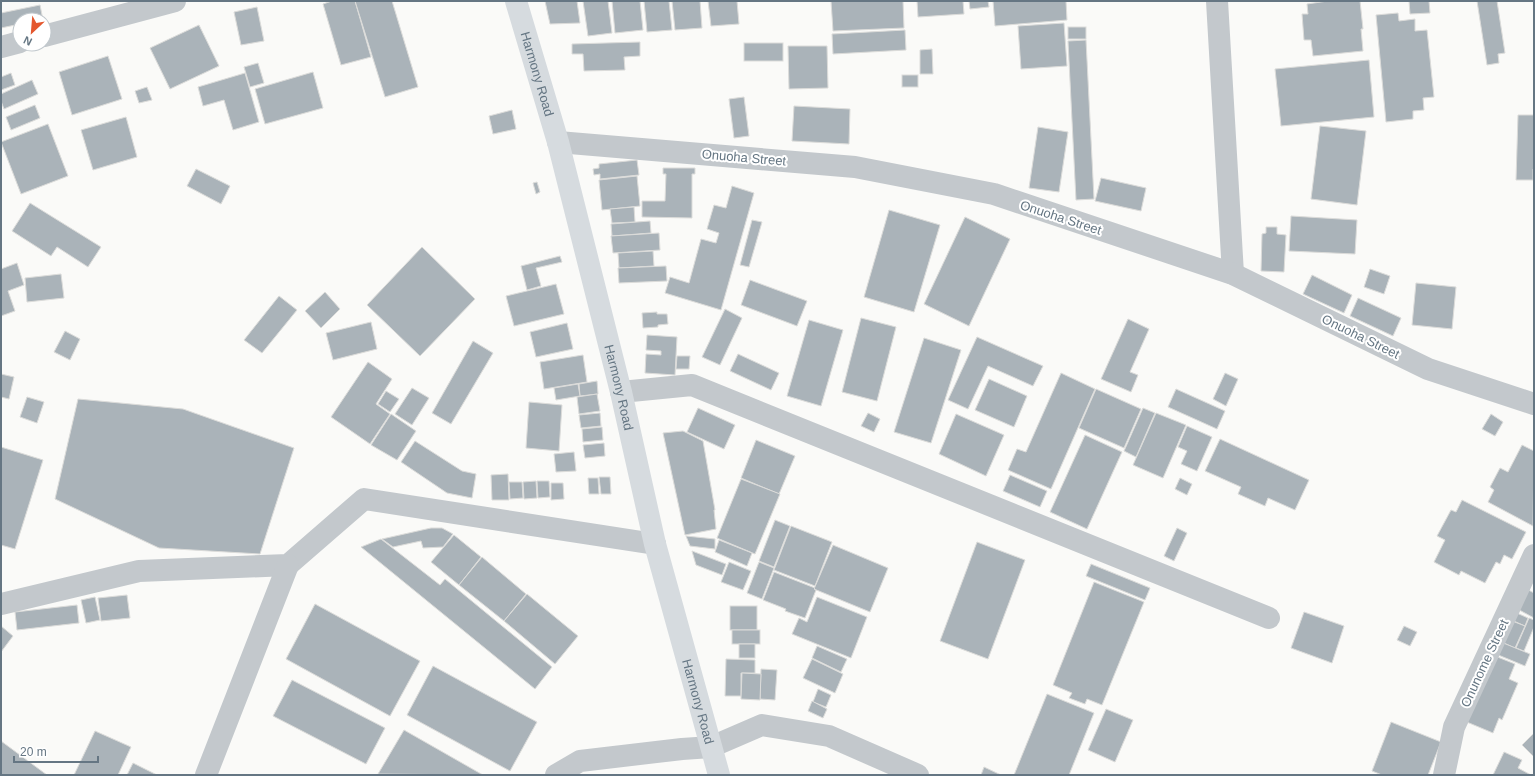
<svg xmlns="http://www.w3.org/2000/svg" width="1535" height="776" font-family="Arial,sans-serif">
<rect width="100%" height="100%" fill="#fafaf8"/>
<!-- building -->
<g fill="#aab3b9" stroke="#dcdcda">
<path d="M332,1h23l16,56 -30,8 -18,-61z"/>
<path d="M355,1h37l26,86 -33,10z"/>
<path d="M545,1h32l3,22 -30,1z"/>
<path d="M583,1h25l4,32 -24,3z"/>
<path d="M612,1h28l3,29 -28,3z"/>
<path d="M644,1h25l3,29 -25,2z"/>
<path d="M672,1h28l2,27 -27,2z"/>
<path d="M708,1h29l2,23 -28,2z"/>
<path d="M831,1h72l1,27 -71,3z"/>
<path d="M917,1h46l1,13 -46,3z"/>
<path d="M969,1h19l1,6 -19,2z"/>
<path d="M993,1h73l1,19 -72,6z"/>
<path d="M1328,1h32l3,28h-2l2,22 -50,5 -2,-16h-7l-2,-26h6l-1,-10z"/>
<path d="M1409,1h20l1,12 -20,1z"/>
<path d="M1477,1h20l8,52 -7,1 1,9 -12,2z"/>
<path d="M40,5l3,15h-23v4l-19,4v-15z"/>
<path d="M257,7l7,34 -23,4 -7,-33z"/>
<path d="M1398,13l1,8 16,-2v12l12,-1 7,67 -11,1 1,12 -11,1v8l-27,3 -10,-107z"/>
<path d="M1064,23l3,43 -46,3 -3,-43z"/>
<path d="M199,25l20,41 -49,23 -20,-41z"/>
<rect x="1068" y="27" width="18" height="12"/>
<path d="M905,30l1,20 -73,4 -1,-20z"/>
<path d="M1086,40l8,159 -18,1 -8,-159z"/>
<path d="M640,42v14l-16,1 1,13 -41,1 -1,-17h-11v-10z"/>
<rect x="744" y="43" width="39" height="18"/>
<path d="M788,46h39l1,42 -39,1z"/>
<path d="M932,49l1,25h-13v-24z"/>
<path d="M108,56l14,43 -50,16 -13,-43z"/>
<path d="M1369,60l5,57 -93,9 -6,-57z"/>
<path d="M258,63l6,20 -14,4 -6,-20z"/>
<path d="M313,72l10,36 -58,16 -10,-35z"/>
<path d="M11,73l4,12 -14,5v-13z"/>
<path d="M245,73l14,49 -26,8 -9,-30 -21,6 -5,-19z"/>
<rect x="902" y="75" width="16" height="12"/>
<path d="M32,80l6,14 -34,15 -3,-8v-7z"/>
<path d="M147,87l5,13 -13,3 -4,-12z"/>
<path d="M744,97l5,39 -15,2 -5,-39z"/>
<path d="M35,105l5,13 -29,12 -5,-13z"/>
<path d="M794,106l56,3 -1,35 -57,-3z"/>
<path d="M512,110l4,19 -23,5 -4,-18z"/>
<path d="M1518,115h16v54h-1v11h-17z"/>
<path d="M126,117l11,40 -44,13 -12,-40z"/>
<path d="M48,124l20,52 -47,18 -20,-52z"/>
<path d="M1320,126l46,5 -9,74 -46,-6z"/>
<path d="M1038,127l30,5 -9,60 -30,-4z"/>
<path d="M637,160l2,15 -39,4v-5l-6,1 -1,-6 6,-1v-4z"/>
<path d="M663,168h32v6h-3v44l-50,-1v-16h23l1,-27h-3z"/>
<path d="M196,169l34,17 -9,18 -34,-18z"/>
<path d="M637,176l3,30 -38,4 -3,-30z"/>
<path d="M1101,178l45,10 -5,23 -46,-10z"/>
<path d="M537,182l3,10 -4,2 -3,-11z"/>
<path d="M732,186l22,7 -33,117 -56,-17 5,-16 19,6 12,-44 15,4 3,-10 -12,-4 7,-24 12,3z"/>
<path d="M30,203l71,44 -13,20 -31,-20 -6,9 -39,-25z"/>
<path d="M634,207l1,15 -23,1 -2,-14z"/>
<path d="M889,210l51,15 -26,87 -50,-15z"/>
<path d="M1291,216l66,4 -2,34 -66,-3z"/>
<path d="M965,217l45,22 -41,87 -45,-22z"/>
<path d="M752,220l10,2 -13,45 -9,-2z"/>
<path d="M650,221l1,12 -39,3 -1,-12z"/>
<path d="M1266,227h11v7l9,1 -2,37 -23,-1 1,-37 4,-1z"/>
<path d="M659,233l1,17 -47,3 -2,-17z"/>
<path d="M422,247l53,52 -55,57 -53,-51z"/>
<path d="M653,251l1,15 -35,2 -1,-15z"/>
<path d="M560,256l2,6 -26,6 5,18 -14,4 -6,-24z"/>
<path d="M17,263l7,22 -16,6 7,20 -14,5v-47z"/>
<path d="M666,266l1,15 -48,2 -1,-15z"/>
<path d="M1370,269l20,7 -6,18 -20,-7z"/>
<path d="M61,274l3,24 -37,4 -2,-24z"/>
<path d="M1312,275l40,20 -8,18 -41,-19z"/>
<path d="M750,280l57,21 -10,25 -56,-21z"/>
<path d="M1416,283l40,4 -4,42 -40,-4z"/>
<path d="M556,284l8,30 -50,12 -8,-30z"/>
<path d="M325,292l15,17 -19,19 -16,-17z"/>
<path d="M279,296l18,14 -35,43 -18,-13z"/>
<path d="M1358,298l43,20 -8,18 -43,-20z"/>
<path d="M725,309l17,9 -22,47 -18,-8z"/>
<path d="M657,312v2h10l1,10 -10,1v2l-15,1 -1,-15z"/>
<path d="M861,318l35,9 -19,74 -35,-9z"/>
<path d="M1128,319l21,10 -19,43 8,3 -7,17 -30,-13z"/>
<path d="M809,320l34,10 -22,76 -34,-10z"/>
<path d="M371,322l6,27 -44,11 -7,-27z"/>
<path d="M567,323l6,26 -37,8 -6,-25z"/>
<path d="M65,331l15,8 -10,21 -16,-8z"/>
<path d="M647,335l30,2 -2,38 -30,-2 1,-19 15,1v-4l-15,-1z"/>
<path d="M977,337l66,29 -10,20 -45,-20 -20,43 -20,-9z"/>
<path d="M924,338l37,12 -30,93 -37,-11z"/>
<path d="M473,341l20,12 -42,71 -19,-11z"/>
<path d="M738,354l41,19 -8,17 -41,-19z"/>
<path d="M583,355l4,27 -43,7 -4,-27z"/>
<path d="M677,356h13l-1,13h-13z"/>
<path d="M368,362l24,17 -16,25 14,10 -20,30 -39,-27z"/>
<path d="M1061,373l34,16 -44,100 -43,-19 9,-21 9,3z"/>
<path d="M1225,373l13,6 -12,27 -13,-7z"/>
<path d="M1,374l13,3 -5,22 -8,-2z"/>
<path d="M989,379l38,17 -13,31 -39,-17z"/>
<path d="M597,381l1,13 -18,2 -1,-12z"/>
<path d="M578,384l2,12 -24,4 -2,-12z"/>
<path d="M412,388l17,10 -17,27 -17,-11z"/>
<path d="M1096,389l45,20 -17,39 -45,-20z"/>
<path d="M1176,389l49,22 -8,18 -49,-22z"/>
<path d="M386,391l13,8 -9,13 -12,-8z"/>
<path d="M597,394l3,17 -21,3 -2,-17z"/>
<path d="M27,397l17,5 -7,21 -17,-6z"/>
<path d="M78,399l105,10 111,39 -34,106 -101,-6 -104,-49z"/>
<path d="M529,402l33,3 -3,46 -33,-3z"/>
<path d="M698,408l37,17 -11,24 -37,-17z"/>
<path d="M1143,408l12,5 -19,44 -12,-6z"/>
<path d="M600,413l1,13 -20,2 -2,-13z"/>
<path d="M868,413l12,6 -6,13 -13,-6z"/>
<path d="M1156,413l30,12 -23,53 -30,-13z"/>
<path d="M391,414l25,17 -19,29 -26,-15z"/>
<path d="M956,414l48,21 -18,41 -47,-22z"/>
<path d="M1491,414l12,8 -8,14 -13,-7z"/>
<path d="M1187,426l25,11 -15,34 -16,-7 6,-13 -9,-4z"/>
<path d="M602,427l1,13 -20,2 -1,-13z"/>
<path d="M683,431l20,10 12,69h-1l2,19 -31,6 -22,-102z"/>
<path d="M1085,435l37,17 -35,77 -37,-17z"/>
<path d="M1220,439l89,41 -14,30 -27,-12 -3,8 -27,-12 3,-7 -36,-16z"/>
<path d="M756,440l39,16 -16,38 -38,-16z"/>
<path d="M415,441l47,30 14,3 -4,24 -25,-5 -46,-31z"/>
<path d="M604,443l1,13 -20,2 -2,-13z"/>
<path d="M1522,445l12,6 -1,75 -45,-24 6,-12 -4,-3 10,-19 8,4z"/>
<path d="M1,447l42,13 -28,89 -14,-4z"/>
<path d="M574,452l2,19 -20,1 -2,-18z"/>
<path d="M508,474l1,26h-17l-1,-25z"/>
<path d="M1010,475l37,16 -7,16 -37,-16z"/>
<path d="M599,477h11l1,17h-10z"/>
<path d="M588,478h10l1,16h-10z"/>
<path d="M1180,478l12,6 -5,11 -12,-6z"/>
<path d="M741,479l39,15 -25,60 -38,-16z"/>
<path d="M536,481l1,17 -13,1 -1,-17z"/>
<path d="M537,481h12l1,16 -12,1z"/>
<path d="M509,482h13l1,16 -13,1z"/>
<path d="M551,483h12l1,16 -13,1z"/>
<path d="M1462,500l64,32 -14,27 -8,-4 -4,9 -4,-2 -11,21 -24,-12 -2,4 -25,-13 11,-22 -8,-4 14,-26 5,2z"/>
<path d="M775,520l15,6 -16,41 -15,-6z"/>
<path d="M791,526l41,16 -17,44 -41,-16z"/>
<path d="M431,528h11l11,6 -10,13 -20,1 -2,-7 -28,6 -11,-8z"/>
<path d="M1177,528l10,5 -13,28 -10,-5z"/>
<path d="M454,535l27,22 -22,28 -28,-23z"/>
<path d="M686,536l29,3v10l-25,-3z"/>
<path d="M381,539l59,46 5,-6 107,88 -17,22 -174,-142z"/>
<path d="M719,540l33,13 -5,13 -32,-14z"/>
<path d="M977,542l48,18 -37,99 -48,-18z"/>
<path d="M833,545l55,23 -18,44 -56,-23z"/>
<path d="M692,551l34,13 -4,11 -26,-10z"/>
<path d="M482,557l44,37 -22,27 -45,-36z"/>
<path d="M729,562l22,9 -8,19 -22,-8z"/>
<path d="M759,562l15,6 -12,31 -15,-6z"/>
<path d="M1091,564l59,24 -5,12 -59,-24z"/>
<path d="M774,572l41,16 -1,1 2,1 -11,28 -20,-7 1,-2 -23,-9z"/>
<path d="M1094,582l50,20 -42,103 -15,-6 -2,5 -16,-6 3,-5 -19,-8z"/>
<path d="M1523,587l11,6v25l-22,-12z"/>
<path d="M527,594l51,42 -23,28 -51,-43z"/>
<path d="M127,595l3,23 -29,3 -3,-23z"/>
<path d="M95,597l5,23 -14,3 -5,-23z"/>
<path d="M817,597l50,20 -16,41 -59,-24 7,-16 8,4z"/>
<path d="M315,604l105,57 -30,55 -104,-57z"/>
<path d="M77,605l2,18 -62,7 -2,-18z"/>
<rect x="730" y="606" width="27" height="24"/>
<path d="M1510,610l18,8 -3,8 -18,-8z"/>
<path d="M1304,612l40,14 -12,37 -41,-15z"/>
<path d="M1529,618l5,2v7l-10,24 -8,-3z"/>
<path d="M1507,619l18,7 -10,22 -18,-8z"/>
<path d="M1,626l12,10 -12,16z"/>
<path d="M1404,626l13,6 -7,14 -13,-6z"/>
<rect x="732" y="630" width="28" height="14"/>
<path d="M1496,640l34,14 -5,12 -34,-14z"/>
<rect x="739" y="644" width="16" height="14"/>
<path d="M817,646l30,13 -6,13 -29,-14z"/>
<path d="M1490,654l25,10 -6,15 9,4 -16,37 -3,-2 -6,15 -31,-13z"/>
<path d="M726,659l29,1v13h-14v23h-16z"/>
<path d="M812,659l31,15 -8,19 -32,-15z"/>
<path d="M433,666l104,56 -27,49 -103,-56z"/>
<path d="M761,669l16,1 -2,30 -15,-1z"/>
<path d="M742,673l19,1 -1,26 -19,-1z"/>
<path d="M292,680l93,48 -19,36 -93,-48z"/>
<path d="M818,689l13,6 -5,12 -13,-5z"/>
<path d="M1047,694l47,19 -25,62h-55z"/>
<path d="M812,701l15,8 -4,9 -15,-7z"/>
<path d="M1106,709l27,11 -18,42 -27,-12z"/>
<path d="M1391,722l50,20 -13,33h-46l-10,-4z"/>
<path d="M404,730l79,45 -105,-1z"/>
<path d="M95,731l36,16 -13,28h-44z"/>
<path d="M1534,733v24l-12,-12z"/>
<path d="M1,741l46,34h-46z"/>
<path d="M1504,752l18,8 -4,8 13,7h-38z"/>
<path d="M133,763l24,12h-30z"/>
<path d="M984,767l17,8h-20z"/>
</g>
<g fill="none" stroke-linecap="round" stroke-linejoin="round">
<!-- minor -->
<g stroke="#c3c8cc" stroke-width="22">
<path d="M1217,1l16,273"/>
<path d="M44,36l131,-35"/>
<path d="M1,47l19,-5"/>
<path d="M558,142l297,25 139,27 239,80 195,95 106,35"/>
<path d="M621,392l71,-7 577,233"/>
<path d="M1,604l138,-33 149,-6 76,-66 291,45"/>
<path d="M206,775l82,-210"/>
<path d="M556,775l24,-14 102,-12 29,-2 51,-22 67,11 89,39"/>
<path d="M1444,775l10,-48 80,-172"/>
</g>
<!-- secondary -->
<path stroke="#d6dbdf" stroke-width="22" id="s1" d="M516,1l42,141 63,250 34,152 64,231"/>
</g>
<g text-anchor="middle" stroke-width="4" stroke-linejoin="round" paint-order="stroke">
<!-- street labels -->
<g font-size="13" fill="#657683" stroke="#fff">
<text dy="5" stroke="none"><textPath href="#s1" startOffset="76">Harmony Road</textPath></text>
<text transform="translate(744 157) rotate(5)" y="5">Onuoha Street</text>
<text transform="translate(1061 217) rotate(18)" y="5">Onuoha Street</text>
<text transform="translate(1361 336) rotate(26)" y="5">Onuoha Street</text>
<text dy="5" stroke="none"><textPath href="#s1" startOffset="400">Harmony Road</textPath></text>
<text transform="translate(1484 663) rotate(-65)" y="5">Onunome Street</text>
<text dy="5" stroke="none"><textPath href="#s1" startOffset="724">Harmony Road</textPath></text>
</g>
</g>
<!-- border -->
<rect width="1535" height="776" fill="none" stroke="#657683" stroke-width="4"/>
<!-- north arrow -->
<g transform="translate(32 32) rotate(206)"><circle r="19" fill="#ffffff" stroke="#c1c8cd"/>
<path d="M0-3L7 15L0 10L-7 15Z" fill="#e4572e"/>
<text y="-6" font-size="11" font-weight="bold" text-anchor="middle" fill="#657683">N</text>
</g>
<!-- scale -->
<path d="M14 756v6h84v-6" fill="none" stroke="#657683" stroke-width="2"/>
<text x="20" y="756" font-size="12" fill="#657683" stroke="#ffffff" stroke-width="3" paint-order="stroke">20 m</text>
</svg>
